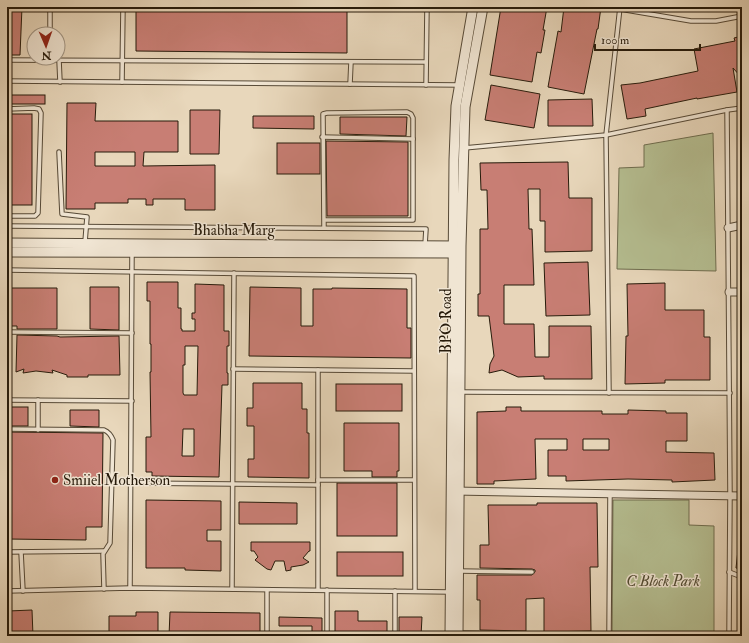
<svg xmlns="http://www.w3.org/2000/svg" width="749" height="643" font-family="'IM FELL Double Pica',serif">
<rect width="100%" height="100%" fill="#e8d7bb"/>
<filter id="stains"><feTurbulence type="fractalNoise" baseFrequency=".005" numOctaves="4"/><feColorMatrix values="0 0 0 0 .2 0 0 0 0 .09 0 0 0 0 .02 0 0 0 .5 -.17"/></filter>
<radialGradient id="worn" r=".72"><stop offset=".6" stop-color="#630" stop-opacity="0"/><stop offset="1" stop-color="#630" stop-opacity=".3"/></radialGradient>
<!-- green -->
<g fill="#b5be91" stroke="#6e6c4e">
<path d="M713,133l3,138 -99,-2 2,-101 25,-1v-22z"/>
<path d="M613,500h76v25l25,1v110h-102z"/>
</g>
<!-- building -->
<g fill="#c87e74" stroke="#271b0b" fill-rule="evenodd">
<path d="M7,7h15l-2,48h-13z"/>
<path d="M136,7h211v46l-211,-2z"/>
<path d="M501,7h46l-4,23h2l-4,23 -4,-1 -5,30 -42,-7z"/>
<path d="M564,7h37l-3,22h-1l-13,65 -36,-7 10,-56 3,1z"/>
<path d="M742,36v42l-9,-10 4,24 -40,7v-1l-52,11 1,7 -19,3 -6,-34 19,-2 58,-12 -4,-22 41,-8 -1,-3z"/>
<path d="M491,85l49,9 -6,34 -49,-8z"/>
<rect x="7" y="95" width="38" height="9"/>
<path d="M592,99l1,27h-45v-26z"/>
<path d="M67,103h29l-1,18h83v31h-34l-1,14 72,-1v45h-30v-11h-32v6h-7v-6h-18v4h-33v6h-29zM95,152h40v14h-40z"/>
<path d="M190,110h30l-1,44h-29z"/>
<rect x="7" y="114" width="25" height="91"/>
<path d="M253,116h61v13l-61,-1z"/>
<path d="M340,117h67l-1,19 -66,-2z"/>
<path d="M326,141l82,1v74h-81z"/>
<rect x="277" y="143" width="43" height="31"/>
<path d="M568,162l1,36h23v53l-47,1v-31h-5v-32h-12l1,40h3l2,56h-30v39h30l1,33h14v-31h42l1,53h-48v-3l-26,1 -16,-7 -13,3 1,-9 4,-8 -5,-40h-11v-22h2v-65h8l-1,-39h-6l-1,-27z"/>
<path d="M588,262l2,53 -44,1 -2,-53z"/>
<path d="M147,282h31v26h3v21h1v2h13v-12h-3v-6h3v-29l29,1v46h5v15h-2v27h1v12h-6l-3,92 -67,-1v-4h-6v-35h5l-1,-65h1v-28h-1v-43h-3zM185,346h13l-1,49h-13l-1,-2v-28h2zM183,429h11v27h-12z"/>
<path d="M665,283v27h39v27h6v43h-45v3l-40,1 1,-48h2l-1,-52z"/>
<path d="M90,287h29v43l-29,-1z"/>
<path d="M250,287l51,1v38h12v-37h19v-1l75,1v39h4v30l-162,-2z"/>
<path d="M7,288h50v41h-40v-3h-10z"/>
<path d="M17,335l40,1 3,1 59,-1 1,39h-32v2h-21v-2l-15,-5 1,3 -17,-2 -13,2 1,-4 -8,3z"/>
<path d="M253,383h49v26h5v24h2v45l-61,-1v-18h6v-33h-7v-18h6z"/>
<rect x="336" y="384" width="66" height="27"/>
<rect x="7" y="407" width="21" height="19"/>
<path d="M506,407h15v4h81v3h26v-4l38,1v2h21v28h-21v11l48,1 1,27 -43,2v-2l-44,-1 -62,2v-5h-18v-26h19v-11h-32l1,40 -42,2v3h-17v-72l29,-1zM583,439h26v11h-26z"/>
<path d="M70,410h29v17l-29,-1z"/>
<path d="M344,423h55v48h-2v6h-25v-6h-28z"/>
<path d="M7,432l96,1 -1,94h-16v13l-79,-1z"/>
<rect x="337" y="483" width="60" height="53"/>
<path d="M146,500l75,1v29h-14v11h14v30l-36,-1v-2h-39z"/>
<path d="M239,502l58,1v21h-58z"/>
<path d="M537,503h60l1,64h-8l1,64 -47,1v-34l-18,1v32l-46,-1v-30h-3v-25h55l3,-3v-2l-3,-1 -52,-1v-23h9l-1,-40h49z"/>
<path d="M251,542h59v9h-1l-6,7 6,4 -6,3 -12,2v3l-5,1 -2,-10h-9l-4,9 -4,-1 -12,-9 3,-3 -4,-6h-3z"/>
<path d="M738,550l4,1v18l-6,-1z"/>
<rect x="337" y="552" width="66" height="24"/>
<path d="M32,610l1,26h-24l-1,-25z"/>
<path d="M335,611h23v10h29v15h-52z"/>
<path d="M136,612h22v24h-49v-20h27z"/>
<path d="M170,612l90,1v23h-91z"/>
<path d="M279,617l43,1v15h-10v-7h-33z"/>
<path d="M399,617h23l-1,19h-22z"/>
</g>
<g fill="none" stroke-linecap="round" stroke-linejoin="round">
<!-- service casing -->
<g stroke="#574a37" stroke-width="5.5">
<g id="service">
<path d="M620,9l71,12h25l26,-5"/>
<path d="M50,34v-27"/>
<path d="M7,60l419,2"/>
<path d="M59,60l1,22"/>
<path d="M7,81l453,4"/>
<path d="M122,82l1,-75"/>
<path d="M350,84l1,-22"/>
<path d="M426,85l1,-78"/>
<path d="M7,109l27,-1 5,1 2,4 -3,100 -3,3h-28"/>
<path d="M727,110l3,385 -1,141"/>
<path d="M322,137l91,2"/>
<path d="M464,148l142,-13 121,-25 15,-2"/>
<path d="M59,152l3,62 25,3 -2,25"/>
<path d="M324,220h89v-102l-2,-4 -4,-2 -80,1 -4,1 1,114"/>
<path d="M7,226l419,3 -1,16"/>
<path d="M7,270l407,6 1,315"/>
<path d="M7,332l125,1"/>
<path d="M233,369l181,2"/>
<path d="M318,370v220"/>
<path d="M461,392l269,1"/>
<path d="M609,393l-3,-258 14,-128"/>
<path d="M7,400l125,1"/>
<path d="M38,400v30"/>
<path d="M7,429l97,1c5,2 7,5 9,10l-3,103 -7,11 1,35"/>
<path d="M318,480h96"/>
<path d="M131,483l187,2"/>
<path d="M7,552l97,-1"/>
<path d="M21,552l2,39"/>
<path d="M459,571l73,1"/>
<path d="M729,572l13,5"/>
<path d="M130,588l2,-335"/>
<path d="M232,589l2,-316"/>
<path d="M327,590v46"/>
<path d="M7,591l123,-3 320,4"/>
<path d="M459,633l70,1"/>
<path d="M267,636v-46"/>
<path d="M395,636v-45"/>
<path d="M609,636l1,-143"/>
</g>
</g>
<!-- minor casing -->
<g stroke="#574a37" stroke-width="9">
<g id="minor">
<path d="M728,228l14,-3"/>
<path d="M729,292h13"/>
<path d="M454,491l288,5"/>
</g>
</g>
<!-- tertiary casing -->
<g stroke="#574a37" stroke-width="11">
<g id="tertiary">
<path d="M7,243l451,3"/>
<path d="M7,252l451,1"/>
<path d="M450,636l4,-476 2,-54 17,-99"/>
<path d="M458,636l3,-390 4,-139 18,-100"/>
</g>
</g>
<!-- service -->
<use href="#service" stroke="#f0e5d3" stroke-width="3.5"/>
<!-- minor -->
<use href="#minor" stroke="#f0e5d3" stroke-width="7"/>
<!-- tertiary -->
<use href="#tertiary" stroke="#f0e5d3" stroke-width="9"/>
</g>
<!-- markers -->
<circle fill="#8f2418" stroke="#f0e5d3" stroke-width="1.5" cx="55" cy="480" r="4"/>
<g text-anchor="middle" stroke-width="3" stroke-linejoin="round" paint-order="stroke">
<!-- street labels -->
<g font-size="15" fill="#271b0b" stroke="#f0e5d3">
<text x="234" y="235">Bhabha Marg</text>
<text transform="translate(446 321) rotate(-90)" y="5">BPO Road</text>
</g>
<!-- poi labels -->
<g font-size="15" fill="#271b0b" stroke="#f0e5d3" text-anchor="start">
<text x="63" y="485">Smiiel Motherson</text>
</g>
<!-- park labels -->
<g font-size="15" font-style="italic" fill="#524c33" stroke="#f0e5d3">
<text x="663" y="586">C Block Park</text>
</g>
</g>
<!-- margin -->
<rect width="749" height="643" fill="none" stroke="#e8d7bb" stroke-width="24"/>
<rect x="8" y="8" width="733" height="627" fill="none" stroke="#271b0b" stroke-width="2"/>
<rect x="12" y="12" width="725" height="619" fill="none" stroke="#271b0b"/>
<!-- north arrow -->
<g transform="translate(46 46) rotate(178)"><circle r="19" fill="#f0e5d3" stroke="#a09483"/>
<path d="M0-3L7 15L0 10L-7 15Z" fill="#8f2418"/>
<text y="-6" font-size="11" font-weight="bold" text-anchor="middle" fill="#271b0b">N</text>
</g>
<!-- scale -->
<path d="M595 44v6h105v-6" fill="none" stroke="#271b0b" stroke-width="2"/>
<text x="601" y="44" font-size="12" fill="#271b0b" stroke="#f0e5d3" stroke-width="3" paint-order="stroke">100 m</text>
<rect width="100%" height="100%" filter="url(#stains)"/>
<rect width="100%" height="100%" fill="url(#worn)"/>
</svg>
